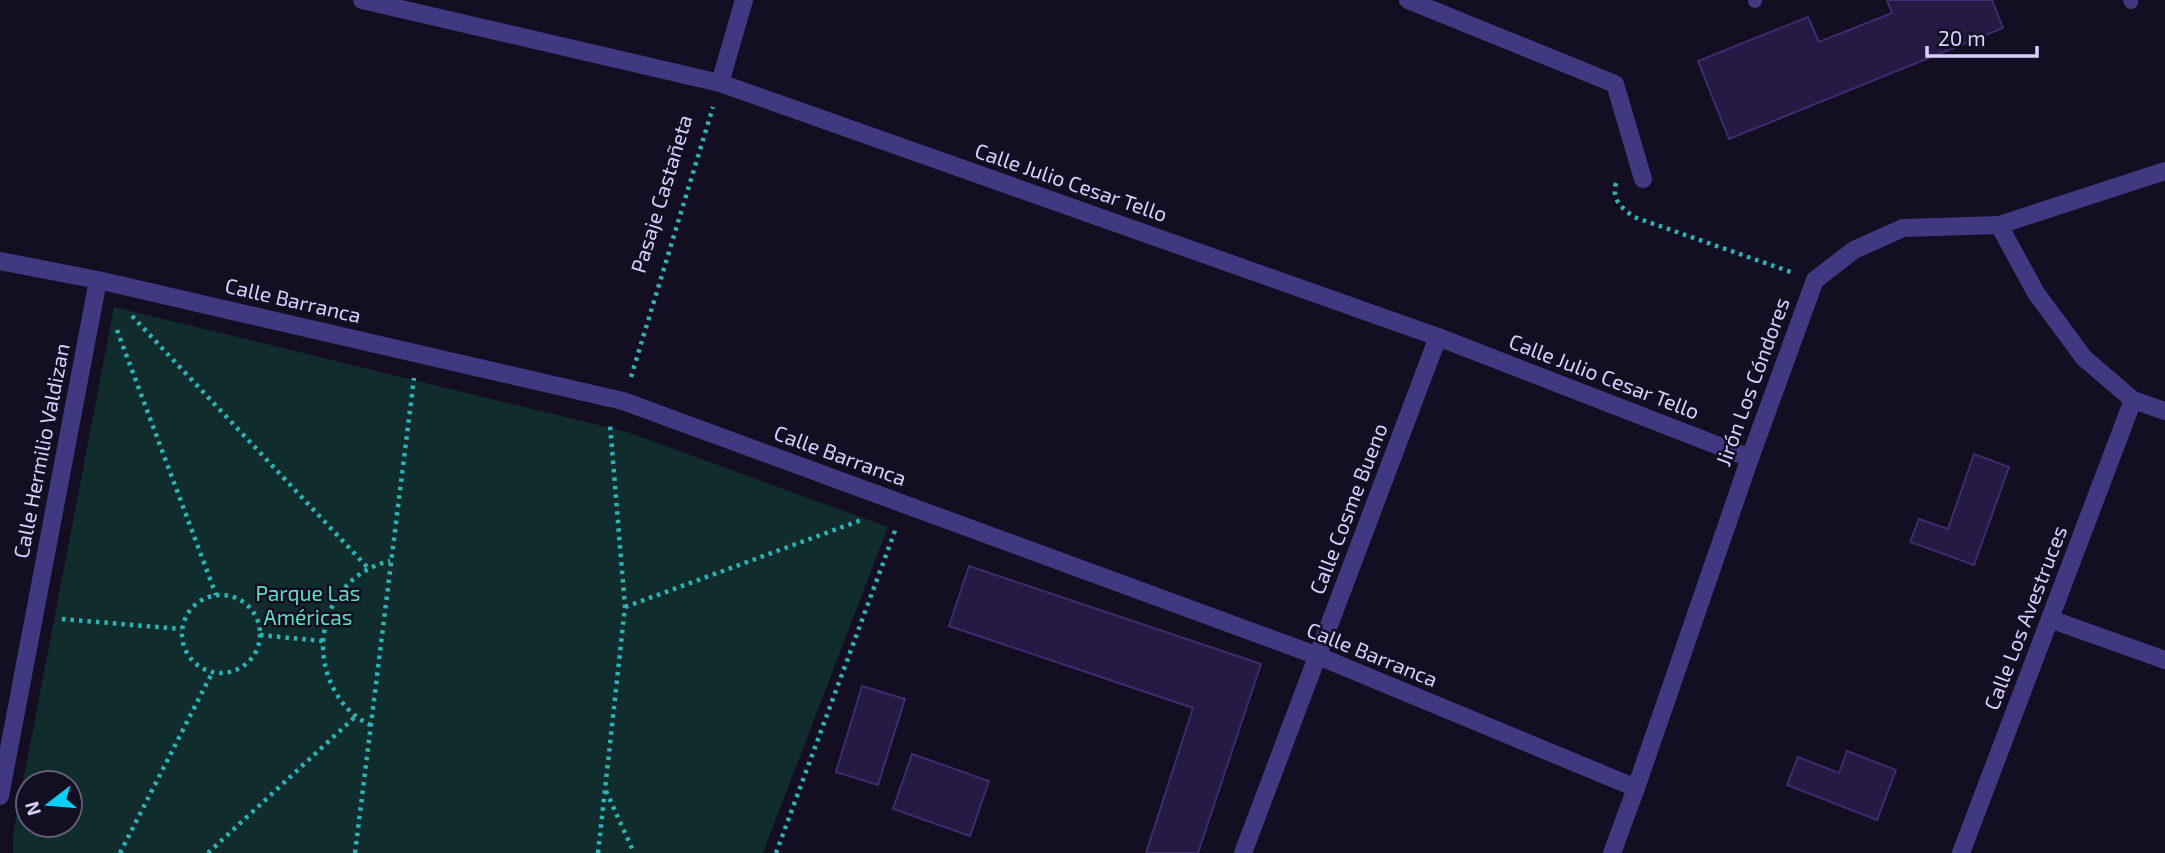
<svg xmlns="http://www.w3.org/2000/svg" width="2165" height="853" font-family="'Exo 2',sans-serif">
<rect width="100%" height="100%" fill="#130e22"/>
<!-- green -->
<path fill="#112c2c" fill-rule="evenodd" d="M114,307l513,125 261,95 -125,326h-750v-19zM28,783h42v42h-42z"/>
<!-- building -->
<g fill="#251a43" stroke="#3e2c6f" stroke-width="2">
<path d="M1887,0h105l11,28 -274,111 -31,-78 110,-44 11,25 73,-29z"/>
<path d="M1974,454l35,13 -35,98 -64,-23 9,-23 29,10z"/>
<path d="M969,566l292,98 -63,189h-52l47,-145 -244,-82z"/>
<path d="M862,686l43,13 -27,86 -42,-13z"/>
<path d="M1847,751l49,19 -19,50 -90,-35 11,-28 41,16z"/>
<path d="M912,754l77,27 -19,55 -77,-27z"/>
</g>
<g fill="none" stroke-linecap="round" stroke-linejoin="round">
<!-- path -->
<g stroke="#2eb3b4" stroke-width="4.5" stroke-dasharray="3.5 5" stroke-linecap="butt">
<path d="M1616,183c-5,17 6,25 18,34l157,55"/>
<path d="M132,316l237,253"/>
<path d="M117,330l99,265"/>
<path d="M631,377l82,-270"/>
<circle cx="221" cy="634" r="39"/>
<path d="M625,607l239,-88"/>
<path d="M62,619l119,10"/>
<path d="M260,635l63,6"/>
<path d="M371,725c-15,-6 -27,-18 -35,-32 -30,-51 -6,-118 54,-132"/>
<path d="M606,791l28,62"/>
<path d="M120,853l92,-180"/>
<path d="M208,853l148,-137"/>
<path d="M355,853l59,-475"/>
<path d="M598,853l27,-246 -15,-182"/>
<path d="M776,853l120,-325"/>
</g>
<!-- service -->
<g stroke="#403981" stroke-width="14">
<path d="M2130,0l1,2"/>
<path d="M1755,1v-1"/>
</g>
<!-- minor -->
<g stroke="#403981" stroke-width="18">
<path d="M362,0l358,83 718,254 312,121"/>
<path d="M1408,0l207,84 28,95"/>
<path d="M720,83l24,-83"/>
<path d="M1999,225l37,68 48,65 49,42 32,11"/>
<path d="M0,261l98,19 525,121 695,255 318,132"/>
<path d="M2050,619l115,41"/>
<path d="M0,796l98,-516"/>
<path d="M1243,853l195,-516"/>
<path d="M1612,853l24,-65 114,-330 65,-178 39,-30 49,-22 96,-3 166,-54"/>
<path d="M1961,853l172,-453"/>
</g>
</g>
<g text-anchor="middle" stroke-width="5" stroke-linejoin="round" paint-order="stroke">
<!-- street labels -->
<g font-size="21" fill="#d8cfff" stroke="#130e22">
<text transform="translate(1071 183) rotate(19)" y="7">Calle Julio Cesar Tello</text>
<text transform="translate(662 194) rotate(-73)" y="7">Pasaje Castañeta</text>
<text transform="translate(293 301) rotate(13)" y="7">Calle Barranca</text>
<text transform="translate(1604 377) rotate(21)" y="7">Calle Julio Cesar Tello</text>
<text transform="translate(1753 382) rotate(-70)" y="7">Jirón Los Cóndores</text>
<text transform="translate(42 451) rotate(-79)" y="7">Calle Hermilio Valdizan</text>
<text transform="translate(840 456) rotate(20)" y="7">Calle Barranca</text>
<text transform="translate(1349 509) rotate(-69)" y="7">Calle Cosme Bueno</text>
<text transform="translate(2026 618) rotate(-69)" y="7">Calle Los Avestruces</text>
<text transform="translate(1372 655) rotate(22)" y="7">Calle Barranca</text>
</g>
<!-- park labels -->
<g font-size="21" fill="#5bdfc6" stroke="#130e22">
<text x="308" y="601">Parque Las<tspan x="308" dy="24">Américas</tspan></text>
</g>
</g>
<!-- north arrow -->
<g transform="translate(49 804) rotate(254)"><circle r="33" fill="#130e22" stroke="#625b7a" stroke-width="2"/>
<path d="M0-5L12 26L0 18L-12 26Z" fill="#01d0f9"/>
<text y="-10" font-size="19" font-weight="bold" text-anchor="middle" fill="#d8cfff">N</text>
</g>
<!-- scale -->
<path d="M1927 46v10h110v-10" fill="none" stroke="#d8cfff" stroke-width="3.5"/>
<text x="1938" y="46" font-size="21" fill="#d8cfff" stroke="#130e22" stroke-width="5" paint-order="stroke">20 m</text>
</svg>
